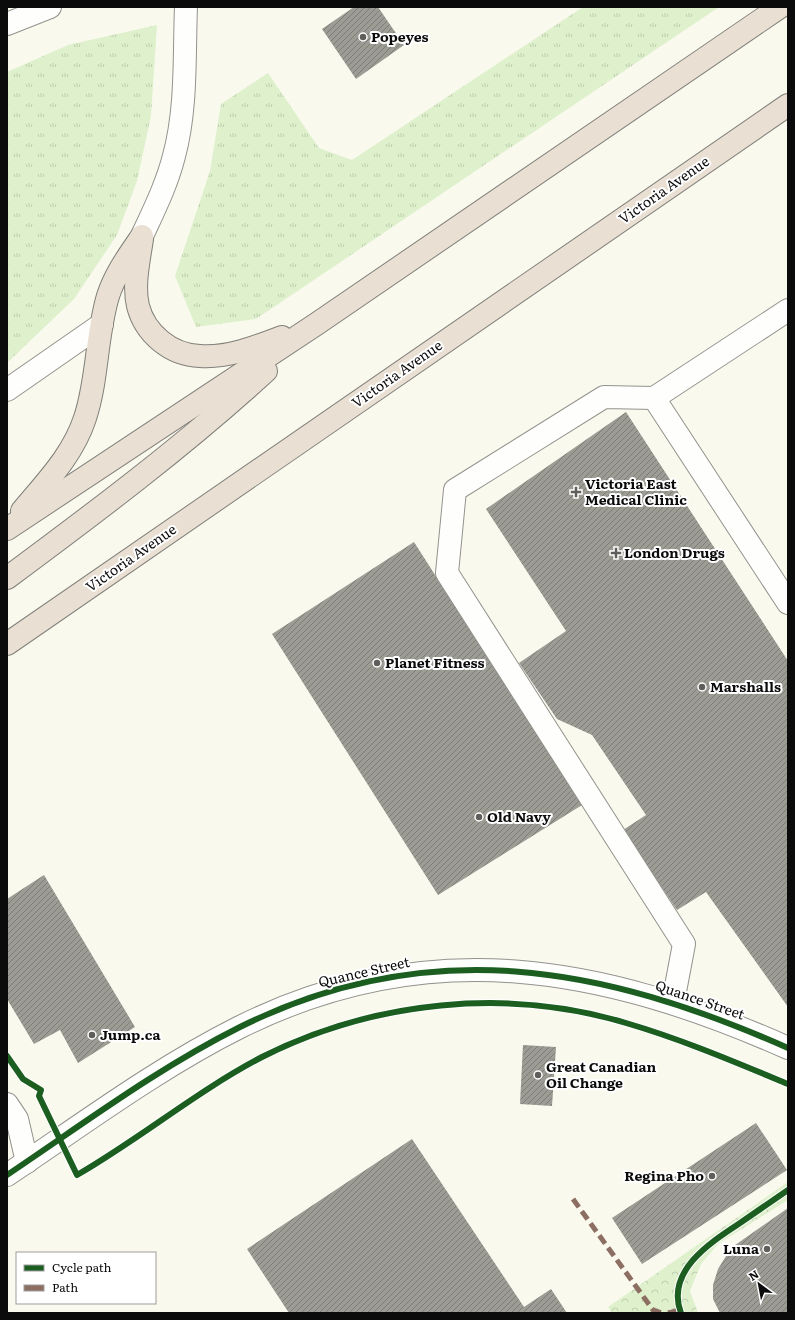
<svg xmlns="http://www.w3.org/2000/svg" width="795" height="1320" font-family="Literata,serif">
<defs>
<pattern id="grass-tufts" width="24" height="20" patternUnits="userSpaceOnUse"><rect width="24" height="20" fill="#def1cc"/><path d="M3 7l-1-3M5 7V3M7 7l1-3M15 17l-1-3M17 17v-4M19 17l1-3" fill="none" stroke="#bdcdae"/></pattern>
<pattern id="park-crowns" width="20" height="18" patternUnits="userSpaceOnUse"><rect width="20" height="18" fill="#def1cc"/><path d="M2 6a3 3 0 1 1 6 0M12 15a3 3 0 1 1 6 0" fill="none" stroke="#bdcdae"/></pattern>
<pattern id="building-hatch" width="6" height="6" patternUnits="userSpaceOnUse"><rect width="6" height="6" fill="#9c9b94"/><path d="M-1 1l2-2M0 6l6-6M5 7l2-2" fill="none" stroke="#7d7d77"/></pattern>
</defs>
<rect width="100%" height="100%" fill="#faf9ee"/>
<!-- grass -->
<g fill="url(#grass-tufts)">
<path d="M583,7h136l-463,312 -60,8 -21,-51 35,-105 11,-67 47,-31 51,75 33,12z"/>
<path d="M157,25l-6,91 -14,65 -20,54 -43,64 -67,64v-291l61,-27z"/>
</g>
<!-- park -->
<path fill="url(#park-crowns)" d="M788,1182v18l-70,44 -17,20 -11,27 8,22h-86l-4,-6z"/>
<!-- building -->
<g fill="url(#building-hatch)">
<path d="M354,7h24l26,38 -48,34 -34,-50z"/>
<path d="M626,412l162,249v346l-82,-115 -29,18 -54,-80 23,-15 -54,-80 -35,-16 -38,-56 47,-32 -80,-122z"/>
<path d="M414,542l168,263 -144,90 -166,-261z"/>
<path d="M44,875l91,152 -57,36 -18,-33 -26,14 -27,-45v-100z"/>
<path d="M523,1045l33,2 -4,59 -32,-2z"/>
<path d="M756,1123l31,47 -145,94 -30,-46z"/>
<path d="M412,1139l112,168 27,-18 16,24h-278l-42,-64z"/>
<path d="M788,1208v105h-68l-7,-14v-14l5,-16 13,-21z"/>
</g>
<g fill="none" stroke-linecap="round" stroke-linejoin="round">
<!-- minor casing -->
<g stroke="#93928d" stroke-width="24">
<g id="minor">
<path d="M7,24l43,-17"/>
<path d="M142,236c12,-26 25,-52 32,-80 13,-48 10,-100 12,-149"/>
<path d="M7,390l95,-66"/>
<path d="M654,398l134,205"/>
<path d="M673,1002l11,-58 -237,-371 8,-83 149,-93 50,1 134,-88"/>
<path d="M7,1104l10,15 10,43"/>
<path d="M7,1175c76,-51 151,-107 233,-148 189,-94 363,-61 548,21"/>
</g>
</g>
<!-- highway casing -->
<g stroke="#807f7a" stroke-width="24">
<g id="highway">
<path d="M142,239c-3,21 -9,46 -4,67 7,27 32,49 62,50 27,2 56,-9 82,-19"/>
<path d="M22,511c24,-29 51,-56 63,-93 13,-39 11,-82 23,-122 7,-22 21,-41 34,-60"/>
<path d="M7,529l308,-204 465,-318"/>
<path d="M7,578c89,-66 177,-132 259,-207"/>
<path d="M7,644l781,-539"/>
</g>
</g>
<!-- minor -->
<use href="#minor" stroke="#fefefc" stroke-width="22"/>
<!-- highway -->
<use href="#highway" stroke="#e9e0d3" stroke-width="22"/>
<!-- quiet -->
<g stroke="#8d6e63" stroke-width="5" stroke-dasharray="10 5" stroke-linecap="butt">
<path d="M573,1199l80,111 9,3"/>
<path d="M668,1313l12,-3"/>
</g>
<!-- cycleway casing -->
<g stroke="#fff" stroke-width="8">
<g id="cycleway">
<path d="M7,1056l16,23 18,11 -2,6 38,79c64,-37 120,-84 185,-118 111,-56 245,-70 364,-34 55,16 109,39 162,61"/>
<path d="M7,1175c76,-51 151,-107 233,-148 189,-94 363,-61 548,21"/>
<path d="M681,1313c-16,-42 30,-71 59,-90 16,-11 32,-22 48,-33"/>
</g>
</g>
<!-- cycleway -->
<use href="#cycleway" stroke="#1b5e20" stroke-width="6"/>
</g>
<!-- markers -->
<g fill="#5f5e5a" stroke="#fff" stroke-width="1.5">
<circle cx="363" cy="37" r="4"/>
<path d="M574 486h4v4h4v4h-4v4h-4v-4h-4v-4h4z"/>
<path d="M614 547h4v4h4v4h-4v4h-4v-4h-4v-4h4z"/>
<circle cx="377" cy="663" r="4"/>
<circle cx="702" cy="687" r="4"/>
<circle cx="479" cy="817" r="4"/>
<circle cx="92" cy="1035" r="4"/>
<circle cx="538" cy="1075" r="4"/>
<circle cx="712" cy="1176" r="4"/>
<circle cx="767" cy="1249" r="4"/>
</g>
<g text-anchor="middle" stroke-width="4" stroke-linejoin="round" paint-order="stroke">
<!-- poi labels -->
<g font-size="14" font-weight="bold" fill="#0b0b0b" stroke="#fff" text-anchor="start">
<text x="371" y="42">Popeyes</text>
<text x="585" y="489">Victoria East<tspan x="585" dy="16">Medical Clinic</tspan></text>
<text x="624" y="558">London Drugs</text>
<text x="385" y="668">Planet Fitness</text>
<text x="710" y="692">Marshalls</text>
<text x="487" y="822">Old Navy</text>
<text x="100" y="1040">Jump.ca</text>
<text x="546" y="1072">Great Canadian<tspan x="546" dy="16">Oil Change</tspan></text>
<text x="704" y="1181" text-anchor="end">Regina Pho</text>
<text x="759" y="1254" text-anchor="end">Luna</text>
</g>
<!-- street labels -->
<g font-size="14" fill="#0b0b0b" stroke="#fff">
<text transform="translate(664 190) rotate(-35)" y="5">Victoria Avenue</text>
<text transform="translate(397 374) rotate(-35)" y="5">Victoria Avenue</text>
<text transform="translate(131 558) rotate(-35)" y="5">Victoria Avenue</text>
<text transform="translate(364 972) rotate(-13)" y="5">Quance Street</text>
<text transform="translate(700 1000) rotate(19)" y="5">Quance Street</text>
</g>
</g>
<!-- border -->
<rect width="795" height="1320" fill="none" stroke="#0b0b0b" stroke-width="16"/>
<!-- legend -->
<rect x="16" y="1252" width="140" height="52" fill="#ffffff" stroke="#9d9d9d"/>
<rect x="24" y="1265" width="20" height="6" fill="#1b5e20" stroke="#9d9d9d"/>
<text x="52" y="1272" font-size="12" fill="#0b0b0b">Cycle path</text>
<rect x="24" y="1285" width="20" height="6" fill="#8d6e63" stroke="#9d9d9d"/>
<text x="52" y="1292" font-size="12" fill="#0b0b0b">Path</text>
<!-- north arrow -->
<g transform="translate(759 1284) rotate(328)" stroke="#ffffff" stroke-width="3" paint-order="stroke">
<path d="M0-3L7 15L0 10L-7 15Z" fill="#0b0b0b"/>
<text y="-6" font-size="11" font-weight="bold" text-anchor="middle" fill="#0b0b0b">N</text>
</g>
</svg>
